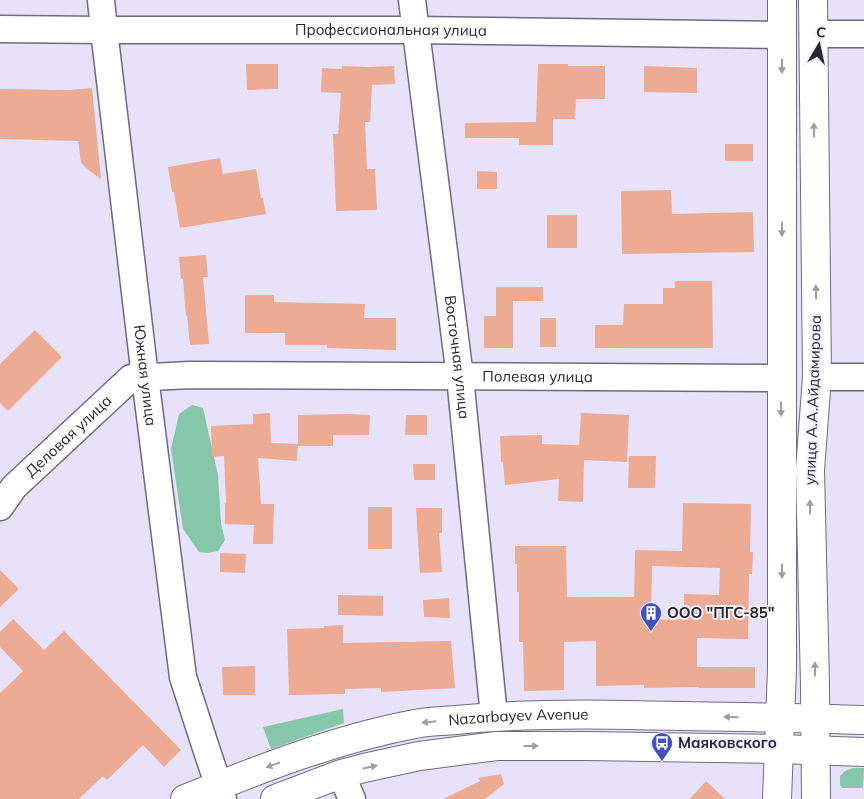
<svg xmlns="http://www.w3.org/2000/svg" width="864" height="799" font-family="Mulish,sans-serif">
<rect width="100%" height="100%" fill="#e7e2fa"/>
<!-- green -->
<g fill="#86c7a9">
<path d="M192,405l11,3 15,67 3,49 4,16 -7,11 -10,2 -9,-1 -16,-23 -12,-80 8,-35z"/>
<path d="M343,709l1,14 -73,26 -8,-22z"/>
<path d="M853,768h11l-1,20h-21l-2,-3v-9l5,-5z"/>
</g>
<!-- building -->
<g fill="#edab94" fill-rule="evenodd">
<path d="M246,64h32v25l-31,1z"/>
<path d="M538,64h30v2h37v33h-29l-1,20h-22v26h-34v-7h-54v-15l71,-1z"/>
<path d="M342,66l25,1 27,-1 1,18 -23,1 -2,37h-5l2,47h8l2,41 -41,1 -3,-77h5l3,-41 -20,-1 1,-24 20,1z"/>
<path d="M644,66l53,2v25l-53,-1z"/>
<path d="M92,88l9,91 -15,-11 -5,-6 -3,-21 -78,-2v-50l70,1z"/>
<rect x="725" y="144" width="28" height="17"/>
<path d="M220,158l3,16 33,-5 5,29h2l3,16 -86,14 -6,-36h-2l-4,-25z"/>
<path d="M477,171l20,1v17h-20z"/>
<path d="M671,190l1,24 81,-2 1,40 -132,2 -1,-63z"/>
<rect x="547" y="215" width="30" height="33"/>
<path d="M206,255l2,22h-5l6,67 -19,1 -3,-30 -1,1 -3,-37h-2l-2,-22z"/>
<path d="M675,281h37l1,67h-118v-23h28l1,-21h39v-16h12z"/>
<path d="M496,287h47v14h-30v47h-29v-32h12z"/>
<path d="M245,295h29v7l91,2 -1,14h32v32l-69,-2v-3h-42v-12h-40z"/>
<rect x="540" y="318" width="16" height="29"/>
<path d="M35,330l27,27 -54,54 -8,-8v-39z"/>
<path d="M270,413l1,30 27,1 -1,17 -39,-3 3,46h13l-1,40h-20l1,-19 -29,-1v-21h1l-2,-47 -12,1 -1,-31 42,-2v-10z"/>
<path d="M581,413l48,2 -2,47 -43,-2 -1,42 -25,-1 1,-22 -54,6 -2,-23h-2l-1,-26 42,-1v9l37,1z"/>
<path d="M348,414l22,1 -1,20h-36v11h-35v-31z"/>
<path d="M406,415h21v20h-22z"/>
<path d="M629,456h27l-1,32h-27z"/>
<path d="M413,464h22v16h-21z"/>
<path d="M683,503l68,1 -1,48h3l-1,22h-3l-1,65 -51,-1v29h58v21h-56v-1l-55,1v-3l-48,1v-45l-32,1v48l-40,1 -1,-49h-4v-50h-2v-28h-2v-18h51l1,51h67l1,-47 47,1zM652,566l68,2 -1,27 -35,-1v25l-33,1z"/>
<rect x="368" y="507" width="24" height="42"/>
<path d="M416,508h26v25h-3l3,39 -22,1z"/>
<path d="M220,553l26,1 -1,19 -25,-1z"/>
<path d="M0,570l19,19 -19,18z"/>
<path d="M338,595l45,1v20l-45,-1z"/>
<path d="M449,598l1,20 -26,-1 -1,-17z"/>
<path d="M13,619l31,31 20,-19 117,119 -17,17 -21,-22 -36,35 -4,-4 -24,23h-79v-106l23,-22 -23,-24v-15z"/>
<path d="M343,625v18l108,-2 4,47 -74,4v-4l-36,1v5l-56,1 -2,-66 37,-1v-2z"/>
<path d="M255,666v29h-32l-1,-28z"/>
<path d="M501,774l3,10 -19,15h-42l37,-18 -2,-3z"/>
<path d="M706,781l19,18h-35z"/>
</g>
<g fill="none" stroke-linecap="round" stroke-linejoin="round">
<!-- minor casing -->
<g stroke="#6f6a84" stroke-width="29">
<g id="minor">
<path id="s1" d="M101,0l3,30 41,347 38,300 22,68 18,54"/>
<path id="s2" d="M412,0l48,377 34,339"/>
<path id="s3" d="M0,29l104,1h311l367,5"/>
<path d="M813,34h51"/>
<path d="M817,377h47"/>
<path id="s4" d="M0,507l14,-20 117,-109 59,-3 591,3"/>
<path d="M341,774l11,25"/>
</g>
</g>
<!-- major casing -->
<g stroke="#6f6a84" stroke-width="30">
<g id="major">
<path d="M813,0l4,377 -7,93 5,215 1,114"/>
<path id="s5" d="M185,799c75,-30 150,-60 230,-75 13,-3 28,-3 41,-4 58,-6 116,-6 174,-5 78,2 156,2 234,5"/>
<path d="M275,799l66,-25 23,-6 55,-12 78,-10h88l194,3 85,3"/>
<path d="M777,799l5,-130v-669"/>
</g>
</g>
<!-- minor -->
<use href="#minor" stroke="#fff" stroke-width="26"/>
<!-- major -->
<use href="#major" stroke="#fff" stroke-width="28"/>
</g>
<!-- one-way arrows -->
<defs><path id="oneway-solid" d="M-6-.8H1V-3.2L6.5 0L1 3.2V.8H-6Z" transform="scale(1.25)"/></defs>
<g fill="#9e9da2">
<use href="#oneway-solid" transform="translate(782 66) rotate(90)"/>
<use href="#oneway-solid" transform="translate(814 130) rotate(-91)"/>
<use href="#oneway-solid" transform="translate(782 229) rotate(90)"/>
<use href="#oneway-solid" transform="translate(816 292) rotate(-91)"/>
<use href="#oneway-solid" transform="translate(781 409) rotate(90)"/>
<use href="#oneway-solid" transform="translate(810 507) rotate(-91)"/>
<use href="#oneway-solid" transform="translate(782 571) rotate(90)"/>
<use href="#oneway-solid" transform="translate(815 669) rotate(-91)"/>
<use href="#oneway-solid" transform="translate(731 717) rotate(-179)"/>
<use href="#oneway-solid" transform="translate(429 722) rotate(174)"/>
<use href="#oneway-solid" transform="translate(531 746)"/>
<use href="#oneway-solid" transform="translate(273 765) rotate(160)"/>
<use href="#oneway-solid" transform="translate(370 767) rotate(-12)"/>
</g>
<!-- icons -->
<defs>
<g id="building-pin" transform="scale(1.125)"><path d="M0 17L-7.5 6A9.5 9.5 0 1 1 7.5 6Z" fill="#3d51c4" stroke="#f3f1fe"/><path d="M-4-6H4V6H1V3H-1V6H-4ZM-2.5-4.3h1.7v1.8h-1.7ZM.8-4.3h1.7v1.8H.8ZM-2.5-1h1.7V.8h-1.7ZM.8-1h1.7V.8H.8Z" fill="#fff"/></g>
<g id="bus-pin" transform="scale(1.125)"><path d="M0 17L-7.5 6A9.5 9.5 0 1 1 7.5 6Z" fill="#3d51c4" stroke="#f3f1fe"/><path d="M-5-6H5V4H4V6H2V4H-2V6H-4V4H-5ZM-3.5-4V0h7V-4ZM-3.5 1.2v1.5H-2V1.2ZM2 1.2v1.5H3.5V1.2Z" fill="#fff"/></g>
</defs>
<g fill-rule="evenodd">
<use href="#building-pin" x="651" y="613"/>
<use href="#bus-pin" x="662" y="743"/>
</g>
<g text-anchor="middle" stroke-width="4" stroke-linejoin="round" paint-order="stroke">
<!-- street labels -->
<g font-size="15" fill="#272530" stroke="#f3f1fe">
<text dy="5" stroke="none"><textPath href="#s3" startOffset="391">Профессиональная улица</textPath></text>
<text dy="5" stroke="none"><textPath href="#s2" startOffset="360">Восточная улица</textPath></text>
<text dy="5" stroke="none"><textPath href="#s1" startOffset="378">Южная улица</textPath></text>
<text dy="5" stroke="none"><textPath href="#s4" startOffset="591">Полевая улица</textPath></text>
<text transform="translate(813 400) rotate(-88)" y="5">улица А.А.Айдамирова</text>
<text dy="5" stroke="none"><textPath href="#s4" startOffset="99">Деловая улица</textPath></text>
<text dy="5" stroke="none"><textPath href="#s5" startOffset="346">Nazarbayev Avenue</textPath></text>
</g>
<!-- poi labels -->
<g font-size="15" font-weight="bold" fill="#272530" stroke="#f3f1fe" text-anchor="start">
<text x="667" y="618">ООО "ПГС-85"</text>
<text x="678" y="748">Маяковского</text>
</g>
</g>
<!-- north arrow -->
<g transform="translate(819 45) rotate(9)" stroke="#f3f1fe" stroke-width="4" paint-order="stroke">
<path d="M0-4L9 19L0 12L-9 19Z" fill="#272530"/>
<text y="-8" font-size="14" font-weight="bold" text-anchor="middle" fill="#272530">С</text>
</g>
</svg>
